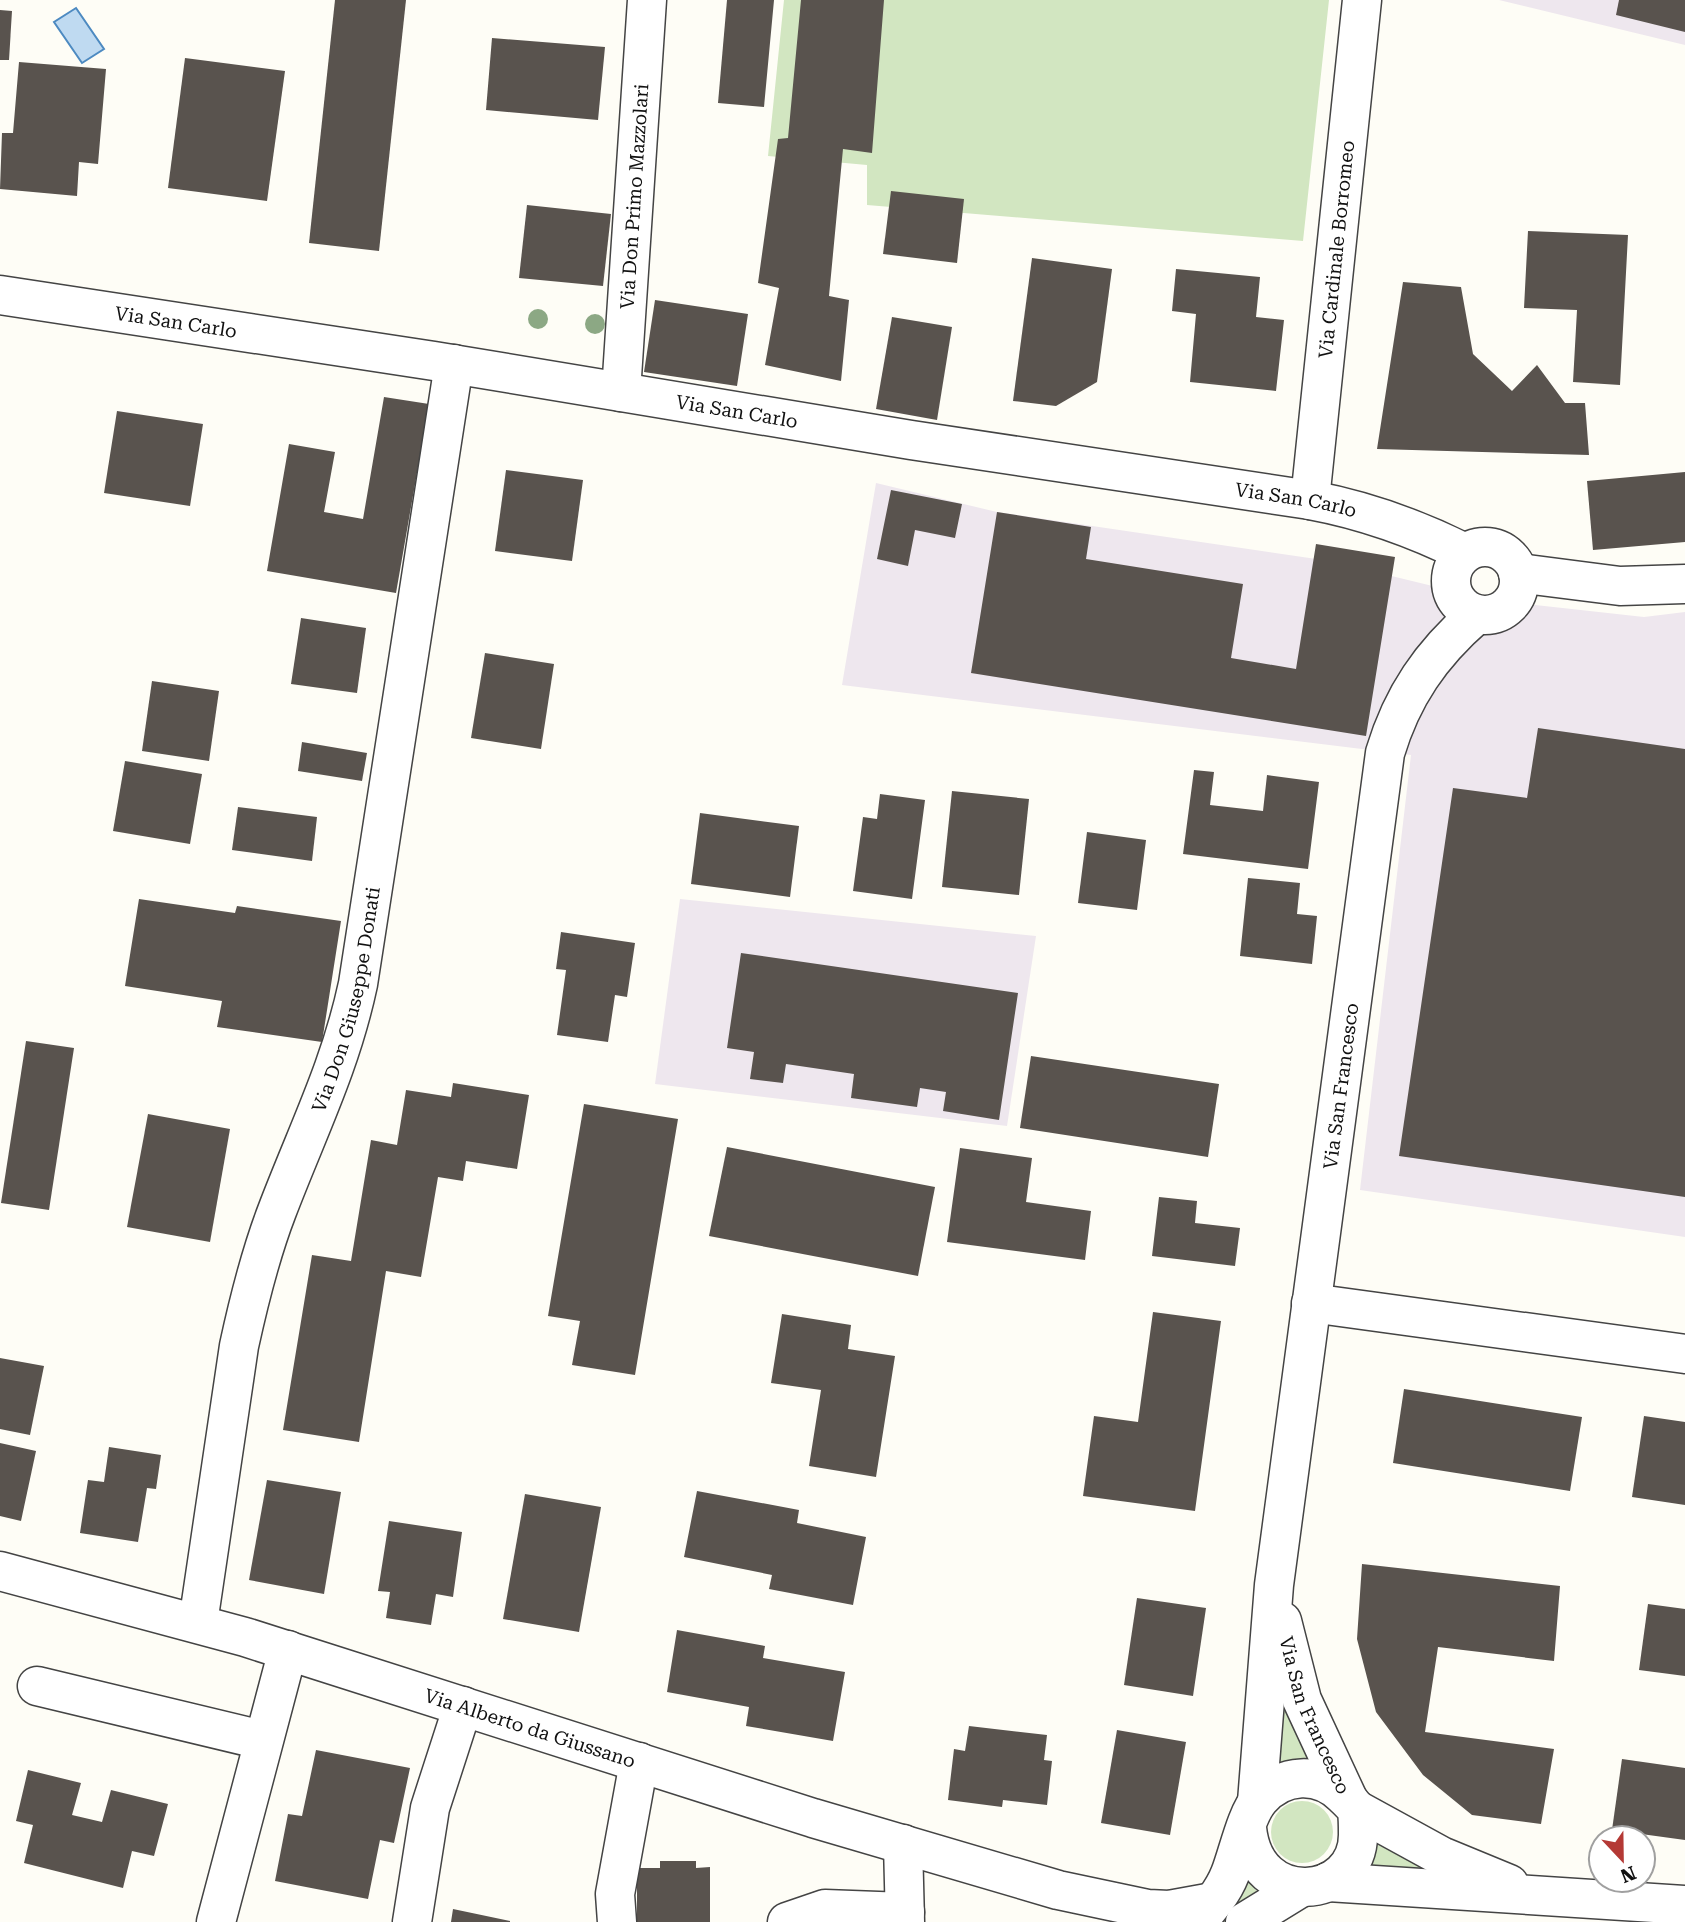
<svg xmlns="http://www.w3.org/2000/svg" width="1685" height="1922" font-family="'Roboto Serif',serif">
<rect width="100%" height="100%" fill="#fefdf6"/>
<!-- industrial -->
<g fill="#eee7ee">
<path d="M1499,0h186v45z"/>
<path d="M876,483l121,29 333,49 160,39 154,17 41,-5v625l-325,-47 51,-435 -569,-70z"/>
<path d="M680,899l356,37 -29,190 -352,-42z"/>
</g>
<!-- green -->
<g fill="#d2e6c1">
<path d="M784,0h545l-26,241 -436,-36v-40l-99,-9z"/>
<path d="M1276,1650l39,112 -45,12z"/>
<circle cx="1302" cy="1832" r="31"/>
<path d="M1372,1828l93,55 -109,-20z"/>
<path d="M1249,1879l13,21 -34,22h-21z"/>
</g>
<!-- water -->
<path fill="#bfdaf1" stroke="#4d8ac1" stroke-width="2" d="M76,8l28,41 -22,14 -28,-41z"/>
<!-- building -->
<g fill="#59534e">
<path d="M335,0h71l-27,251 -70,-8z"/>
<path d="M727,0h47l-10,107 -46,-4z"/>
<path d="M801,0h83l-12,153 -29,-4 -14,147 20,4 -8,81 -76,-16 14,-77 -21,-5 20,-144 10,-1z"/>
<path d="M1619,0h66v32l-69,-17z"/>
<path d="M0,10l12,1 -3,49h-9z"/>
<path d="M492,38l113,9 -7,73 -112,-10z"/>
<path d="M185,58l100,13 -18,130 -99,-13z"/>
<path d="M19,62l87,7 -8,95 -19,-2 -2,34 -77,-7 2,-56h11z"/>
<path d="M891,191l73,8 -7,64 -74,-9z"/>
<path d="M527,205l84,9 -8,72 -84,-8z"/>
<path d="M1528,231l100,4 -8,150 -47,-3 4,-72 -53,-2z"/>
<path d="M1032,258l80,11 -15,113 -41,24 -43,-5z"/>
<path d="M1176,269l84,8 -4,40 28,3 -8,71 -86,-9 6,-68 -24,-3z"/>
<path d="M1403,282l58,5 12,67 39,37 25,-26 28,38h20l4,52 -212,-6z"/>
<path d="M655,300l93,14 -11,72 -93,-14z"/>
<path d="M892,317l60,10 -15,93 -61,-11z"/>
<path d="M384,397l45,7 -33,189 -129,-22 22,-127 46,8 -11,60 39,7z"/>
<path d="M117,411l86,13 -13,82 -86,-13z"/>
<path d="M506,470l77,10 -11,81 -77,-10z"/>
<path d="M1685,472v70l-92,8 -6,-69z"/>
<path d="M891,490l71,14 -7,34 -40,-8 -7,36 -31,-7z"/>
<path d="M997,512l94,15 -5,32 157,25 -12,74 65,11 20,-125 79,13 -29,179 -395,-63z"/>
<path d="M301,618l65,10 -9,65 -66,-9z"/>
<path d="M485,653l69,11 -13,85 -70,-11z"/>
<path d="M152,681l67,10 -10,70 -67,-10z"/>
<path d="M1538,728l147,21v448l-286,-41 54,-368 74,10z"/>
<path d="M302,742l65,11 -5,28 -64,-10z"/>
<path d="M125,761l77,13 -12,70 -77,-13z"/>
<path d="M1194,770l20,2 -4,33 53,6 4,-36 52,7 -11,87 -125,-15z"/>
<path d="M952,791l77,8 -10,96 -77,-8z"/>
<path d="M880,794l45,6 -13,99 -59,-8 10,-74 14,2z"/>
<path d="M238,807l79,10 -5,44 -80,-11z"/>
<path d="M700,813l99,13 -9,71 -99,-13z"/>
<path d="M1087,832l59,8 -9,70 -59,-7z"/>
<path d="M1248,878l52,5 -3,31 20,2 -5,48 -72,-8z"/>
<path d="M139,899l96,14 2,-7 104,15 -19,121 -105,-15 5,-26 -97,-15z"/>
<path d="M561,932l74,11 -8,54 -12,-2 -7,47 -51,-7 9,-65 -10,-1z"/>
<path d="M741,953l277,40 -19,127 -56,-9 3,-19 -26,-4 -3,19 -66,-9 3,-24 -68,-10 -3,19 -33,-4 4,-27 -27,-4z"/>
<path d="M26,1041l48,7 -25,162 -48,-7z"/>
<path d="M1031,1056l188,28 -11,73 -188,-29z"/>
<path d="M453,1083l76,12 -12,74 -51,-8 -3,20 -25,-4 -17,100 -35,-6 -27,171 -76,-12 29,-175 39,6 20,-121 26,5 9,-55 45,7z"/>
<path d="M584,1104l94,15 -43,256 -63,-10 8,-44 -32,-5z"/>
<path d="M148,1114l82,15 -20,113 -83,-15z"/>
<path d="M727,1147l208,40 -17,89 -209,-40z"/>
<path d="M960,1148l72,10 -6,44 65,9 -6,49 -138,-18z"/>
<path d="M1159,1197l38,4 -2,22 45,5 -5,38 -83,-10z"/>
<path d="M1153,1312l68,9 -26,190 -112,-15 11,-80 44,6z"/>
<path d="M782,1314l69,11 -3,24 47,7 -19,121 -67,-11 12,-76 -50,-7z"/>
<path d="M0,1358l44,8 -14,69 -30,-6z"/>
<path d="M1404,1389l178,28 -12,74 -177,-28z"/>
<path d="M1644,1416l41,6v83l-53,-8z"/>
<path d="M0,1443l36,8 -15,70 -21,-5z"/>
<path d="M109,1447l52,8 -5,34 -9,-1 -9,54 -58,-9 8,-53 16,2z"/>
<path d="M267,1480l74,12 -17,102 -75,-14z"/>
<path d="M697,1491l102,19 -2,13 69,14 -13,68 -84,-16 3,-14 -88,-18z"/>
<path d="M525,1494l76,13 -22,125 -76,-13z"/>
<path d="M389,1521l73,11 -9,65 -17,-3 -5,31 -45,-7 4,-26 -12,-1z"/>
<path d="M1362,1564l198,22 -6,75 -116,-14 -13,85 129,17 -13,75 -69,-9 -49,-40 -47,-63 -19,-73z"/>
<path d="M1137,1598l69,10 -13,88 -69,-11z"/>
<path d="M1648,1604l37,5v67l-46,-6z"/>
<path d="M677,1630l88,16 -2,12 82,14 -12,69 -87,-15 3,-19 -82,-15z"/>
<path d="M969,1726l78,9 -3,25 8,1 -5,44 -44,-5 -1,7 -54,-7 6,-51 11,2z"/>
<path d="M1117,1730l69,12 -16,93 -69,-12z"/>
<path d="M316,1750l94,18 -16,75 -14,-3 -12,59 -93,-18 13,-67 14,2z"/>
<path d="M1622,1759l63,9v72l-73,-10z"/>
<path d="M28,1770l53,13 -9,32 30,7 9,-32 57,14 -14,52 -22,-5 -9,37 -99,-25 9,-38 -17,-4z"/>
<path d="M660,1861h36v7l14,-1v55h-73v-54h23z"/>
<path d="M453,1909l57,12v1h-59z"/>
</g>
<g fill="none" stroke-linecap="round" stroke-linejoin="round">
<!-- minor casing -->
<g stroke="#444" stroke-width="41">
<g id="minor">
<path id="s1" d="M0,295l434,66 477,79 399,60c54,10 105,28 155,53"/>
<path id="s2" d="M621,392l26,-392"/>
<path id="s3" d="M1310,500l52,-500"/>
<circle cx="1485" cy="581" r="34"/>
<path d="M1518,573l102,13 65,-2"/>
<path d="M1311,1303l374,51"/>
<path id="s4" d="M0,1571l245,66 568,181 245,72 90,19 21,1 44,-8"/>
<path id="s5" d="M1282,1621l20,79 46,99"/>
<path id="s6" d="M198,1623l41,-277c10,-46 21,-91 38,-135 30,-79 63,-143 81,-227l96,-620"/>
<path d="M37,1686l225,54"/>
<path id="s7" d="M1257,1802l17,-217 111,-832c17,-57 46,-99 91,-138"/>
<path d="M1357,1810l84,46 68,28"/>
<path d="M903,1844l2,78"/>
<path d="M1328,1882l357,23"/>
<path d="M216,1922l72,-272"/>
<path d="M412,1922l18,-114 33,-102"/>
<path d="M617,1922l-2,-28 24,-132"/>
<path d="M787,1922l38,-13 80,3"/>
<path d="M1197,1922c13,-15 26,-30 33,-48 8,-20 16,-60 30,-75 23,-26 59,-28 84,-3 4,4 11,10 13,16 1,6 1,15 1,22 1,66 -103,77 -111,-6"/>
<path d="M1245,1922l55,-34"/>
</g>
</g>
<!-- minor -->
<use href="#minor" stroke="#fff" stroke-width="38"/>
</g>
<!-- trees -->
<g fill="#8ca884">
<circle cx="538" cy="319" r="10"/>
<circle cx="595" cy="324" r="10"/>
</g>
<g text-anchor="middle" stroke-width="7" stroke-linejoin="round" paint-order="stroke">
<!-- street labels -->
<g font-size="19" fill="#111" stroke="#fff">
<text dy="7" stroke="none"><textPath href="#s2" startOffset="196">Via Don Primo Mazzolari</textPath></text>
<text dy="7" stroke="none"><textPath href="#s3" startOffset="252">Via Cardinale Borromeo</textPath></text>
<text dy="7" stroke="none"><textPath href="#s1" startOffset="178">Via San Carlo</textPath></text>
<text dy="7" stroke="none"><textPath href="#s1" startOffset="746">Via San Carlo</textPath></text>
<text dy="7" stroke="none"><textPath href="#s1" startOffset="1312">Via San Carlo</textPath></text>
<text dy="7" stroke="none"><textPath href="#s6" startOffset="644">Via Don Giuseppe Donati</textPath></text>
<text dy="7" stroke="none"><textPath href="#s7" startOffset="721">Via San Francesco</textPath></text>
<text dy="7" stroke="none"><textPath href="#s5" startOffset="100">Via San Francesco</textPath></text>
<text dy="7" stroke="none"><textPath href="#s4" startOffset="553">Via Alberto da Giussano</textPath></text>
</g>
</g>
<!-- north arrow -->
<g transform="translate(1622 1859) rotate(158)"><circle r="33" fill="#ffffff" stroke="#a0a0a0" stroke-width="2"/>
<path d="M0-5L12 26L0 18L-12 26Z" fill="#b43935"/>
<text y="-10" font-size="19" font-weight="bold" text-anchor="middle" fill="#111111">N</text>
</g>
</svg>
